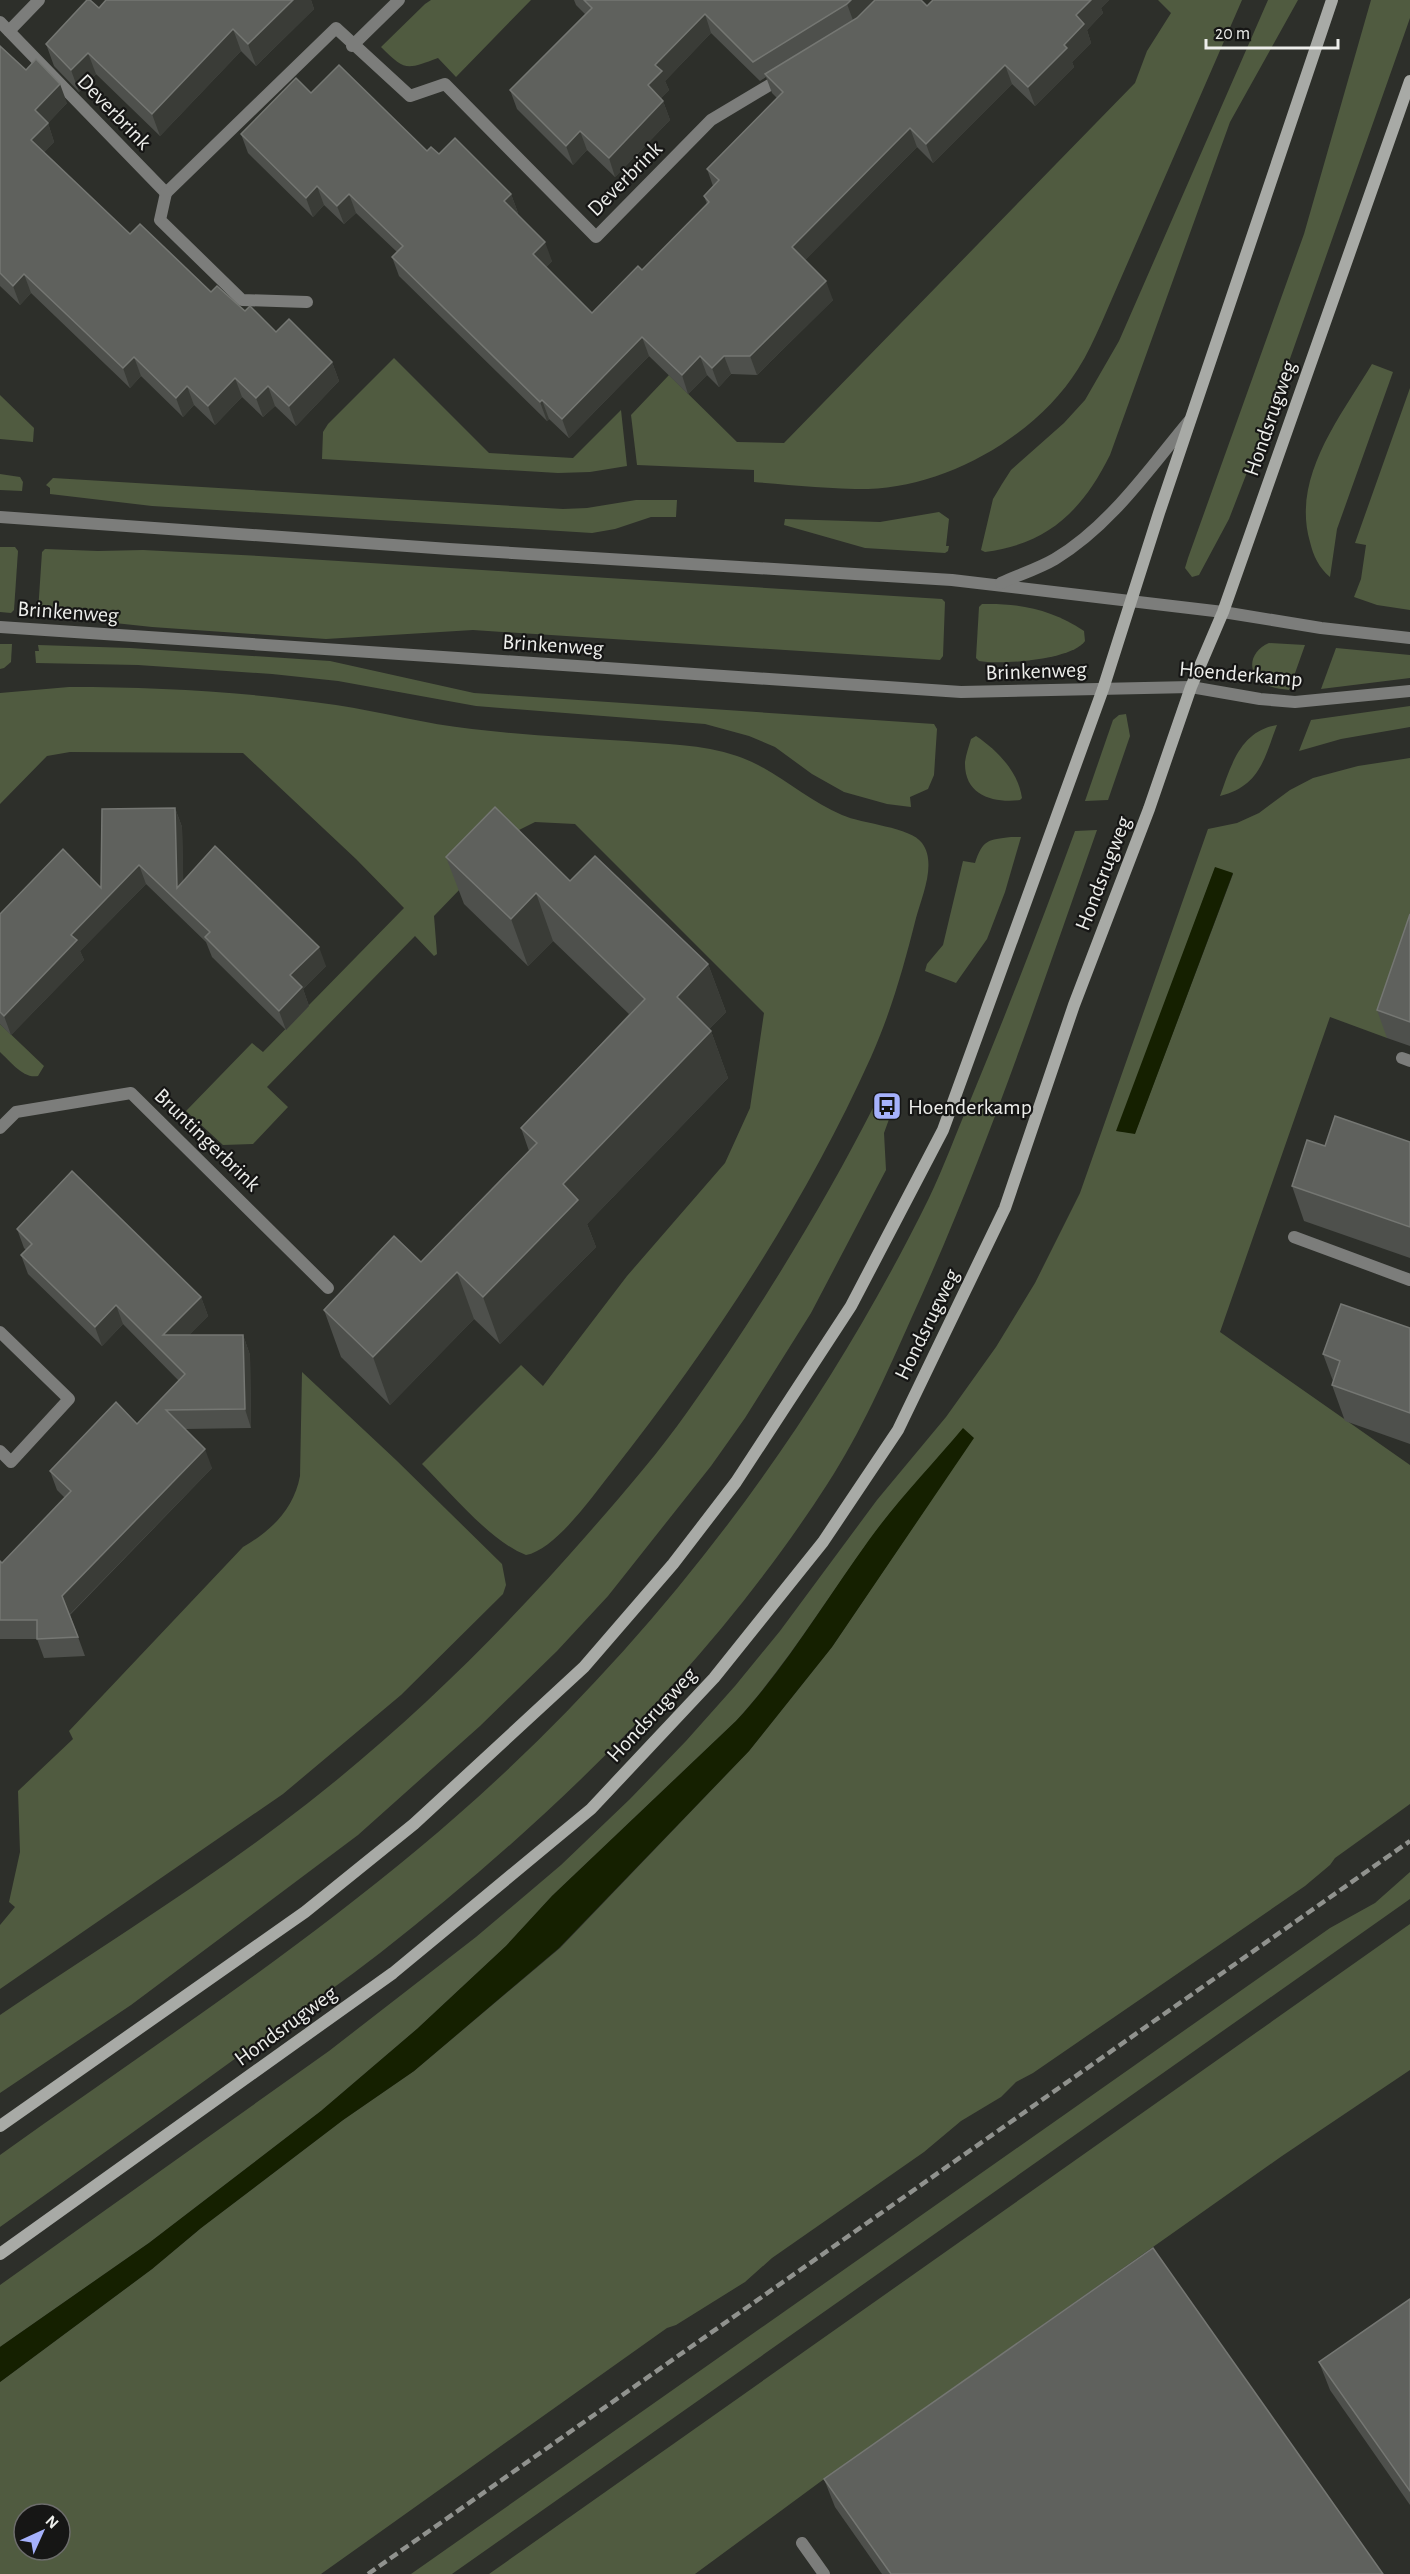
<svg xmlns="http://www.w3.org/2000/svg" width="1410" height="2574" font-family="'Alegreya Sans',sans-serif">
<rect width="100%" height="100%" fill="#2d2f2a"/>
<!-- green -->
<g fill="#505b40" fill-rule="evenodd">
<path d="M431,0h100l-75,77 -18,-19c-32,12 -33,13 -57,-11l44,-43z"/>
<path d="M1158,0h84l-141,324c-7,15 -14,31 -23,45 -42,67 -131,118 -210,120 -38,0 -77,-4 -114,-7v-12l-117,-5 -6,-50 38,-40 68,67 47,1 351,-360 12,-32 24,-38z"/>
<path d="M1268,0h30l-68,122 -120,333c-28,56 -62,89 -125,97l-4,-2 12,-51 9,-15 9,-14 53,-47 21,-23 34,-59z"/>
<path d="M1371,0h39v18l-130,369 -51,132 -30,56 -7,2 -7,-9 3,-10 116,-324z"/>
<path d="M394,358l95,95 84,5 48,-48 6,56 -37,6 -32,1 -236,-14 1,-27 5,-8z"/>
<path d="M1372,364l21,8 -56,157 -7,48c-11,-9 -17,-22 -20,-35 -19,-65 31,-126 62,-178z"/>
<path d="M1410,388v222l-33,-5 -23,-8 7,-18 5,-34 -11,-2z"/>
<path d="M0,395l34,33 -1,14 -33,-3z"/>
<path d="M0,474l20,3 3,5 -1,9 -22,-1z"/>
<path d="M53,478l510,31 24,-1 49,-8h41l-1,17h-25l-36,12 -23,4 -440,-27 -102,-12v-6l-4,-3z"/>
<path d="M939,512l10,7 -3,27h3l-1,5 -3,2 -80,-5 -81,-23 1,-6 95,3z"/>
<path d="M0,547h15l3,4 -4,59 -3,3 -11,-1z"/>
<path d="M45,549l53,2 45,-1 116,6 683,43 3,3 -2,54 -3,4 -467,-30 -147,9 -174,-12 -112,-12 -2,-3 4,-60z"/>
<path d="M982,604c38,-1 70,6 102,27l1,10c-13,19 -84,24 -106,20l-3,-3 3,-51z"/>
<path d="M1269,643l36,2 -16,45c-8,-1 -17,-2 -24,-6 -20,-12 -15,-33 4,-41z"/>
<path d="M0,644h12l-1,18 -7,6 -4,1z"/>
<path d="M38,645l92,3 200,13 144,32 460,31 3,5 -3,46 -6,14 -18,8 1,10 -24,-3 -43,-12 -32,-18 -37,-27 -26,-11 -44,-12 -229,-18 -138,-25 -66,-7 -134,-9 -102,-2 -1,-12h4z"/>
<path d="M1336,648l74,7v23l-89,11z"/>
<path d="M69,687c89,0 179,5 267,18 45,7 90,19 136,24 51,6 103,9 155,12 37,3 75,3 110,15 39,13 68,44 105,59 20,9 69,12 80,28 15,20 0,53 -6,75 -12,48 -25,94 -45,139 -67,149 -159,288 -260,416 -19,24 -56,77 -85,82 -35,-13 -77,-64 -104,-91l99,-99 22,21 84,-110 98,-113 25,-55 14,-95 -189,-189 -40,-2 -20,10 -81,84 3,38 -3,2 -19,-20 -148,151 21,20 -35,37 -30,1 -37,-34 66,-68 11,9 141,-144 -48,-49 -113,-106 -173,-1 -23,4 -47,48v-111z"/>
<path d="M1410,706v21l-69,12 -42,12 12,-31z"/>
<path d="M1126,714l4,22 -22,64 -23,1 28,-81 6,-5z"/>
<path d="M1277,725c-13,34 -17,61 -57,71 11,-30 20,-65 57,-71z"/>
<path d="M976,736c21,14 42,35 46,62l-2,2c-26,3 -56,-4 -55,-38 1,-8 4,-16 6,-23z"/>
<path d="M1410,758v213l-23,67 -57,-21 -110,315 190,133v339l-75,54 -5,7 -25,21 -272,187 -17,9 -15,15 -40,24 -37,31 -152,106 -27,24 -69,43 -9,3 -346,246h-321v-192l152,-113 49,-41 142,-108 71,-49 146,-123 189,-197 83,-104 141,-209 -10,-9c-31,37 -66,72 -94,112 -44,60 -83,125 -133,180l-184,175 -46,50 -89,83 -96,82 -172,132 -149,104v-62l329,-234 147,-114 85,-72 69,-66 56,-58 49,-55 45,-55 97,-131 69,-83 50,-70 39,-64 45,-90 128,-364 29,-6 22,-10 31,-23 23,-12 45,-12zM1215,868l18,6 -98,259 -18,-2zM24,2514h36v36h-36z"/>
<path d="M1097,830c-58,165 -113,330 -186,489 -24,54 -51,115 -83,164 -117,182 -278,337 -448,470 -36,28 -74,54 -111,81 -89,65 -179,129 -269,193v-72c140,-100 285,-195 418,-306 214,-178 388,-401 511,-651 15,-31 27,-65 41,-97 37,-89 72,-180 105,-270z"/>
<path d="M1011,837h10l-16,55 -18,47 -31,44 -31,-12 2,-7 16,-19 20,-84 12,2c8,-24 13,-23 36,-26z"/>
<path d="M0,1024l44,42 -6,10c-15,3 -28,-15 -38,-24z"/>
<path d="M875,1104l17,7 -8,22 2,37 -75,143 -66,105 -34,48 -103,130 -51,55 -77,75 -122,109 -227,170 -131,88v-78c103,-70 210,-135 308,-212 101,-79 194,-171 278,-267 35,-40 71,-81 102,-125 69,-97 133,-201 187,-307z"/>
<path d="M302,1372l94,88 106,104 4,21 -3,9 -102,101 -118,99 -283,195v-64l15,-18 -6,-5 11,-50 -2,-61 55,-52 -4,-8 174,-184c28,-16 51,-38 57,-71z"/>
<path d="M1410,1872v27l-958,675h-41l919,-646 45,-25z"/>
<path d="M1410,1924v146l-128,86 -462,326 -125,92h-206z"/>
</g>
<!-- water -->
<g fill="#152000">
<path d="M1215,867l18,6 -98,261 -19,-3z"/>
<path d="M963,1428l11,10 -142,209 -83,104 -190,197 -145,123 -71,49 -142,108 -49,41 -152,113v-35l149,-104 172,-132 96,-82 89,-83 46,-50 184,-175c51,-55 89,-120 133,-181 28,-39 63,-75 94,-112z"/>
</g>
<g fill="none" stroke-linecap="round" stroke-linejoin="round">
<!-- service -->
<g stroke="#7c7d7b" stroke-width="12">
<path d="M1402,1058l8,3"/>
<path d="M1294,1237l116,43"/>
<path d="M802,2543l22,31"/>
</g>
<!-- minor -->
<g stroke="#7c7d7b" stroke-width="12">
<path d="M0,22l166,171 170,-165 74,68 35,-12 151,153 115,-117 72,-43"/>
<path d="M9,31l30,-31"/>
<path d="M352,46l47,-46"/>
<path d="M166,193l-6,27 82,80 65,2"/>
<path d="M1223,612l98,16 89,10"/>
<path d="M1191,687l69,12 35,3 115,-11"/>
<path d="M0,1128l16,-16 115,-19 197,195"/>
<path d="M0,1332l69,67 -58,63 -11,-11"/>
</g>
<!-- tertiary -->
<g stroke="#7c7d7b" stroke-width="12">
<path d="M0,517l449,32 503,31 271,32"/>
<path d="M1001,583c17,-8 37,-14 54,-24 55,-33 94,-90 134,-138"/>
<path d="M0,627l961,65 230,-5"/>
</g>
<!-- secondary -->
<g stroke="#a8aaa6" stroke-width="12">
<path d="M0,2126l305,-214 109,-88 170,-157 89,-103 63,-82 115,-176 92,-176 160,-441 56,-176 173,-513"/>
<path d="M0,2254l393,-281 198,-164 123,-131 109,-136 75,-112 107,-222 69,-203 75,-196 42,-122 32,-75 187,-531"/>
</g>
<!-- rail -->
<path stroke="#90928e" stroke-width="4.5" stroke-dasharray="9 4.5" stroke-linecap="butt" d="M368,2574l1042,-733"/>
</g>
<!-- wall -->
<g fill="#4e504c">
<path d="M106,0h205l3,9 -58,57 -15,-15 -81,85 -64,-62 -17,18 -25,-26 -8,-22 53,-36z"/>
<path d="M574,0h347l6,6 6,-6h176l-8,8 2,5 -16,17 4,13 -19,19 2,5 -39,39 -23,-22 -79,79 -16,-16 -112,113 28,40 -76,75 -26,-1 -12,13 -12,-12 -19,19 -39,-38 -80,82 -20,-19 -2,2 -148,-145 -7,-19 5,-5 -41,-39 -12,11 -20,-19 -11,12 -65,-64 -7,-19 70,-41 116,58 12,3 72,40 7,19 -1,1 35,47 -6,6 46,46 50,-43 65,-66 -3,-8 9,-10 -6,-17 70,-71 -5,-5 -6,-16 -6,4 -49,-48 -46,48 4,9 -8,8 2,3 7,19 -55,57 -28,-27 -14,15 -56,-56 -7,-19 75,-76 -9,-9z"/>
<path d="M0,46l26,24 41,33 -19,20 6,19 -10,10 86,82 81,58 65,40 56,30 7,19 -43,45 -21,-20 -12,11 -21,-20 -27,28 -21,-20 -11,12 -42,-41 -11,12 -99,-95 -11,12 -20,-19z"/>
<path d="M175,808l7,19 1,54 143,85 -23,23 6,17 -23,24 -74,-73 -6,-15 -60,-58 -66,67 4,9 -73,75 -11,-11v-110l101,-26z"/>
<path d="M446,857l124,24 138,83 18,48 -17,17 2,2 17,47 -141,146 9,23 -96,97 -26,-25 -84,86 -49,-48 -17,-47 97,-48 108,-111 -8,-23 108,-114 -76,-73 -25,25 -64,-62z"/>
<path d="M1410,914v132l-23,-8 -10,-28z"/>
<path d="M1410,1142v116l-106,-37 -12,-35 33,-40z"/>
<path d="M17,1229l184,68 7,19 -19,19h54l7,20 1,73 -66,1 27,39 -142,147 15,41 -41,2 -7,-19h-37v-78l2,2 63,-65 -8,-8 -7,-19 87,-47 42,-43 -56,-57 -21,22 -74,-72 -7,-19 5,-5 -2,-2z"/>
<path d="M1410,1328v116l-65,-23 -13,-36 1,-4 -10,-27z"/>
<path d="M1410,2299v206l-80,-115 -11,-28z"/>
<path d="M824,2479l559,95h-501l-47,-67z"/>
</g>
<!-- shaded-wall -->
<g fill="#3a3c37">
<path d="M293,0h18l3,9 -58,57 -8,-22z"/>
<path d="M851,0h26l-23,23 -7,-19z"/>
<path d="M1091,0h18l-8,8 2,5 -16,17 4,13 -19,19 2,5 -39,39 -7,-19 36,-42 12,-30z"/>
<path d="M705,14l6,19 -46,48 4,9 -14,14 -7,-19 7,-20z"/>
<path d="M233,29l8,22 -81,85 -8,-22z"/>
<path d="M88,53l8,21 -17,18 -8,-22z"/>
<path d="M1005,65l7,19 -79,79 -7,-19z"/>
<path d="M60,84l7,19 -19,20 6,19 -16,17 -7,-19 4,-30z"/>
<path d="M663,101l7,19 -55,57 -6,-19z"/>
<path d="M910,128l7,19 -118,119 -7,-19z"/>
<path d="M580,131l7,19 -14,15 -7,-19z"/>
<path d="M317,186l7,19 -11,12 -7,-19z"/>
<path d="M349,194l7,19 -12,11 -7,-18z"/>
<path d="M511,194l7,19 -7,7 -7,-19z"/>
<path d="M545,242l7,19 -12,12 -7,-19z"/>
<path d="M24,274l7,19 -11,12 -7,-19z"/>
<path d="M826,281l7,19 -76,75 -7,-19z"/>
<path d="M642,337l7,19 -80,82 -7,-19z"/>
<path d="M700,356l7,19 -19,19 -6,-19z"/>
<path d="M724,356l7,18 -12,13 -7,-19z"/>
<path d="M134,357l7,19 -11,12 -7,-20z"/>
<path d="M332,362l7,19 -43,45 -7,-20z"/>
<path d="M235,378l7,19 -27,28 -7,-19z"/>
<path d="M187,386l7,19 -11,12 -7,-19z"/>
<path d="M268,386l7,20 -12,11 -7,-19z"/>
<path d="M542,400l7,19 -2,2 -7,-19z"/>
<path d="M175,808l7,19 2,80 -7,-19z"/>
<path d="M139,865l7,19 -66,67 4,9 -73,75 -7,-19 67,-81z"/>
<path d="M536,893l17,48 -25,25 -17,-47z"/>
<path d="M319,947l7,19 -23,23 6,17 -23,24 -7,-19 11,-36z"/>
<path d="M708,964l18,48 -32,32 -17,-47z"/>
<path d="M711,1031l17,47 -141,146 9,23 -96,97 -17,-47 80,-113z"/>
<path d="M457,1272l17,47 -84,86 -17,-48z"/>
<path d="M201,1297l7,19 -38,39 -7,-20z"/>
<path d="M116,1305l7,19 -21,22 -7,-19z"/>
<path d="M243,1335l7,20 1,73 -6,-19z"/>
<path d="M205,1449l7,19 -143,147 -7,-19z"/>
</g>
<!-- building -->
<g fill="#5f615d" stroke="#757773" stroke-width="1.5">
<path d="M87,0h3l9,8 7,-8h187l-45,44 -15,-15 -81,85 -64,-61 -17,17 -25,-26z"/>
<path d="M584,0h267l-4,4 -94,58 -48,-48 -50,51 7,6 -14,14 15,16 -54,57 -29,-27 -14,15 -56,-56 82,-82z"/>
<path d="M875,0h46l6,6 6,-6h158l-15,15 8,9 -20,21 3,3 -39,39 -23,-22 -79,79 -16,-16 -118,119 34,34 -76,75h-26l-12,12 -12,-12 -18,19 -40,-38 -80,82 -20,-19 -2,2 -148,-145 11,-11 -54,-52 -12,12 -20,-20 -11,12 -65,-64 55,-56 15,15 28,-28 88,86 4,-4 8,7 16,-16 56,56 -7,7 41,41 -12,12 59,59 46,-47 4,4 67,-68 -5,-6 15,-16 -12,-11 76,-77 -18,-18 92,-56z"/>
<path d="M0,46l26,24 10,-11 24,25 -25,26 13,13 -17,17 99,94 10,-10 71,68 6,-6 28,25 5,-5 26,26 13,-13 43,43 -43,44 -21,-20 -12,12 -21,-20 -27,28 -21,-20 -11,12 -42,-41 -11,11 -99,-94 -11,12 -13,-13z"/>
<path d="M495,807l75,74 25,-25 113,108 -31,33 34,34 -148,153 15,16 -95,97 -26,-25 -84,85 -49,-47 70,-74 27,26 116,-119 -16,-15 124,-129 -109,-106 -25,26 -65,-62z"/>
<path d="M175,808l2,80 38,-42 104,101 -29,28 12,12 -23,24 -74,-74 5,-5 -71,-67 -68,70 6,5 -73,76 -4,-4v-98l63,-65 38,39 1,-79z"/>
<path d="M1410,914v108l-33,-12z"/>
<path d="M1335,1116l75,26v85l-118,-41 15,-46 18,6z"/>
<path d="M72,1171l129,126 -38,38h80l2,74 -79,1 39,39 -143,147 16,41 -41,2v-19h-37v-59l2,2 69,-72 -21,-20 66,-69 21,22 48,-50 -69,-69 -21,22 -74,-72 11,-11 -15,-15z"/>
<path d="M1341,1304l69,24v85l-78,-28 8,-24 -17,-7z"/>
<path d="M1153,2248l230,326h-492l-67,-95z"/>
<path d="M1410,2299v192l-91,-129z"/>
</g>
<!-- icons -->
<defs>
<g id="bus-square" transform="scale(1.5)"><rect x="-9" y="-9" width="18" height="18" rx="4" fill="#a5b1fc" stroke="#161615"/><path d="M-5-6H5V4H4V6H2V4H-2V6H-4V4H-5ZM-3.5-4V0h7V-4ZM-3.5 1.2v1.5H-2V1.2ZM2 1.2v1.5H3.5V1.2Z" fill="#111"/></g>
</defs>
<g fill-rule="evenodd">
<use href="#bus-square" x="887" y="1106"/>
</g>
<g text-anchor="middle" stroke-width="4.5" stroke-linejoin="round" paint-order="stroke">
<!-- street labels -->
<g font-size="22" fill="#edeeeb" stroke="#161615">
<text transform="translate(115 111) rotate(46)" y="8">Deverbrink</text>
<text transform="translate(624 178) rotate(-45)" y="8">Deverbrink</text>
<text transform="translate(1269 418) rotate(-71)" y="8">Hondsrugweg</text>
<text transform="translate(68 611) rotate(4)" y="8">Brinkenweg</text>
<text transform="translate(553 644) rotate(4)" y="8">Brinkenweg</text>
<text transform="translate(1036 670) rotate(-2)" y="8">Brinkenweg</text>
<text transform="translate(1241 673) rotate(5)" y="8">Hoenderkamp</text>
<text transform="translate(1102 873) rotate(-69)" y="8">Hondsrugweg</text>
<text transform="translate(208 1139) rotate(44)" y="8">Bruntingerbrink</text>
<text transform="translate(926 1324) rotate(-64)" y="8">Hondsrugweg</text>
<text transform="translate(651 1714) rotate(-47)" y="8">Hondsrugweg</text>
<text transform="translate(285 2025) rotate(-36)" y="8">Hondsrugweg</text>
</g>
<!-- poi labels -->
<g font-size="22" fill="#edeeeb" stroke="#161615" text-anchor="start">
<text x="908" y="1114">Hoenderkamp</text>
</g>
</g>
<!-- north arrow -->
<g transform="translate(42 2532) rotate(45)"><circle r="28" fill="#161615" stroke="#6c6c6b" stroke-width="1.5"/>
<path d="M0-4.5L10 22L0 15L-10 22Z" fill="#a5b1fc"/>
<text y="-9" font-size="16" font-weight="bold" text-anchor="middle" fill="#edeeeb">N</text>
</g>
<!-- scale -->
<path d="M1206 39v9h132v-9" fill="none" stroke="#edeeeb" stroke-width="3"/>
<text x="1215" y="39" font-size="18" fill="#edeeeb" stroke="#161615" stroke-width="4.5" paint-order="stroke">20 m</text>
</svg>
